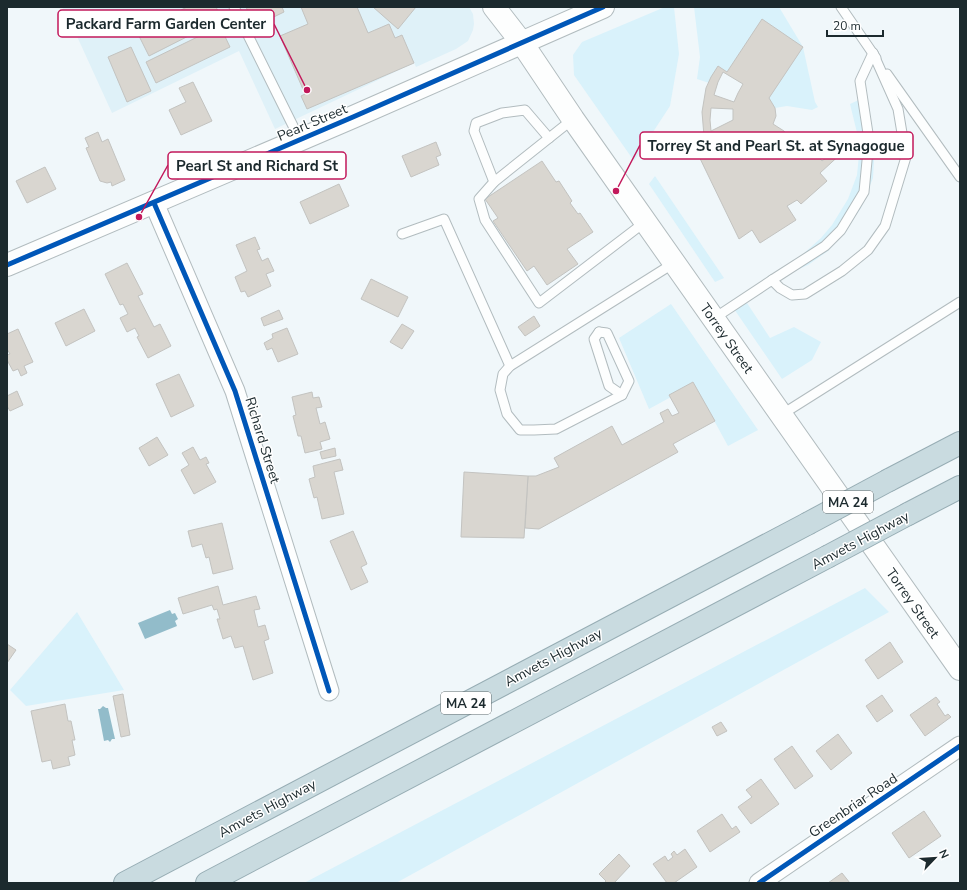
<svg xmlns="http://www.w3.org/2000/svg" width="967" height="890" font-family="'Nunito Sans',sans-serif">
<rect width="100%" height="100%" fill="#f0f7fa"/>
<!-- built -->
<path fill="#dff1f8" d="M62,7h407l4,7 1,10 -1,6 -5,11 -12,8 -40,18 -2,-4 -139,66 -36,-78 -127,62 -42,-92z"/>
<!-- green -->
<g fill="#d9f2fb">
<path d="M665,7h9l5,47 -9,52 -36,55 -60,-86 -1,-20 9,-13z"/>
<path d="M694,7h85l24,40 12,55 3,5 -6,3 -25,-4 -12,2 -6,-10 34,-51 -41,-28 -35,53 -9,-6 -9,17 -12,-4 3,-22z"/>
<path d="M863,98l12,47 -2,33 -12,30 -18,26 -15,17 -20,14 -22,10 15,-19 20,-18 11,-13 16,-26 9,-24 3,-30 -10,-41z"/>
<path d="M655,176l69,102 -9,4 -66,-98z"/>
<path d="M747,303l23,35 24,-11 27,15 -9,18 -30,19 -50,-73z"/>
<path d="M671,304l87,126 -30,16 -35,-64 -23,13 1,2 -22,12 -30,-71z"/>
<path d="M865,588l24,24 -493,271h-92z"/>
<path d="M77,612l47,78 -98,16 -16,-16z"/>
</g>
<!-- water -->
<g fill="#92bcca">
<path d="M170,610l2,4 3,-1 3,6 -3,2 2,5 -32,13 -7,-16z"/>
<path d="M103,706l3,2h2l7,31h-3l-2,3 -2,-2 -4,1 -6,-32h2z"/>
</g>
<!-- building -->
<g fill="#d9d6d0" stroke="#c3c3c0" fill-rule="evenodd">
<path d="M187,7h29l6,12 -73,37 -12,-24z"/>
<path d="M246,7h36l2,5 -29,14z"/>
<path d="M301,7h56l11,26 21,-9 6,14 7,-3 12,28 -107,46 -6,-13 4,-2 -25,-58 28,-12z"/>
<path d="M373,7h43l-18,22z"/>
<path d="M762,19l41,28 -34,51 6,10 1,8 -3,8 11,7 8,10 8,-6 22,26 19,-15 3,5 -24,22 7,8 -26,23 -4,-4 -10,6 9,14 -36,23 -8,-13 -13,9 -46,-95 11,-8 -2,-24 4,-24 5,-11 7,-11 9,6zM723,72l20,12 -5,9 -4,9 -20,-7 4,-13zM711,108l22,1v11l-22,11 -1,-11z"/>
<path d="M220,26l10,21 -74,36 -10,-21z"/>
<path d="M131,47l20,44 -24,11 -19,-45z"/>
<path d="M193,82l19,39 -31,14 -12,-25 17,-8 -7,-14z"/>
<path d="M98,132l4,10 6,-3 17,41 -13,6 -1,-4 -4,1 -7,-2 -14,-33 3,-1 -4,-9z"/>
<path d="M436,142l5,13 -5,2 3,8 -28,12 -9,-21z"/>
<path d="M542,161l14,21 3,-1 13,20 -2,2 8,11 2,-1 13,19 -26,17 11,15 -31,21 -13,-19 -7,5 -34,-50 5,-3 -13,-19z"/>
<path d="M45,167l11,22 -29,14 -11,-22z"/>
<path d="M339,184l10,22 -39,18 -10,-22z"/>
<path d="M255,237l5,12 -3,1 5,11 6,-3 6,13 -8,3 5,12 -23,11 -3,-6 -4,1 -6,-15 12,-6 -11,-26z"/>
<path d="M127,263l16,31 -5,2 16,31 6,-3 11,22 -23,12 -11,-21 2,-1 -4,-8 -8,4 -7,-14 8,-4 -5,-10 -3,1 -15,-31z"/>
<path d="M371,279l37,18 -10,20 -37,-18z"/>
<path d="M84,309l11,22 -29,15 -11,-23z"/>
<path d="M279,310l4,9 -19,7 -3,-8z"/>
<path d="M534,316l6,10 -15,10 -7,-9z"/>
<path d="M402,324l12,7 -12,18 -12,-7z"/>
<path d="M287,328l11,26 -20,8 -6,-14 -5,2 -3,-7 9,-5 -1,-4z"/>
<path d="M18,329l15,33 -9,4 3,7 -6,3 -3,-7 -5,2 -6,-11v-5l3,-1 -3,-5v-15z"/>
<path d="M179,374l15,32 -23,11 -15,-33z"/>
<path d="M693,382l22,39 -42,23 5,8 -139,77 -14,-1 3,-52h8l23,-9 -5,-9 58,-32 10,19 42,-23 -4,-9 8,-4 4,7 7,-3 -10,-18z"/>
<path d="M17,391l6,14 -13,6 -3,-5v-10z"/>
<path d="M312,392l1,6 6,-1 3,10 -6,1 4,16 5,-2 5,17 -10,3 2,7 -17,4 -4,-17h-3l-5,-20 3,-1 -4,-18z"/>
<path d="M157,437l11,18 -19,11 -10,-18z"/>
<path d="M193,447l7,13 6,-3 3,6 -3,1 10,18 -22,12 -13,-24 8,-5 -7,-12z"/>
<path d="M335,448l1,8 -14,3 -2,-7z"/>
<path d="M340,459l3,11 -9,2 10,42 -22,5 -5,-22 -3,1 -5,-19 6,-2 -2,-11z"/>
<path d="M464,472l64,4 -4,62 -63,-1z"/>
<path d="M222,523l11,46 -20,5 -4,-17 -3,1 -4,-14 -10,3 -4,-16z"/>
<path d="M353,531l14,33 -6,3 7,15 -17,8 -21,-49z"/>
<path d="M218,586l5,19 33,-9 4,13 -6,1 4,17 7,-2 4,14 -5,2 9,32 -20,7 -10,-34 -8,2 -4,-12 -8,3 -6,-20h3l-3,-10 -3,1 -2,-5 -29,9 -5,-16z"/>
<path d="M890,642l13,20 -25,17 -13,-19z"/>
<path d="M7,644l9,6 -9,13z"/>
<path d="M123,694l7,41 -9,2 -8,-41z"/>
<path d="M882,695l11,16 -16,11 -11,-16z"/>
<path d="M936,697l4,5 -3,2 8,12 3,-2 3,3 -26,19 -15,-21z"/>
<path d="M65,704l3,17h3l4,19h-3l3,15 -7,2 2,8 -17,4 -2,-9 -9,2 -11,-51z"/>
<path d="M721,722l6,9 -10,5 -5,-9z"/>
<path d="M838,734l14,19 -21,17 -15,-19z"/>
<path d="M792,746l21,30 -18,13 -21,-30z"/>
<path d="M761,779l18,25 -28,20 -13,-17 14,-10 -6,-7z"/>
<path d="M924,811l17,25 -32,22 -17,-25z"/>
<path d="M722,814l10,15 4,-3 4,6 -30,20 -13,-21z"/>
<path d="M685,849l12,18 -23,16h-7l-14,-19 12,-8 3,5 5,-4 -2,-3 3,-3 3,4z"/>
<path d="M619,854l11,12 -16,17h-10l2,-2 -7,-7z"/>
<path d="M842,873l8,10h-22z"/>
</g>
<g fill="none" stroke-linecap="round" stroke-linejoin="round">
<!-- service casing -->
<g stroke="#b2bcbf" stroke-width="11">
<g id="service">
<path d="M234,7l66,133"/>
<path d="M841,7l35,51"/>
<path d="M887,74l73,103"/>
<path d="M573,119l-79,63 -15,17 6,21 54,83 106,-81"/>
<path d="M494,182l-20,-51 2,-8 26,-10 23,-3 24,28"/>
<path d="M402,234l42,-15 66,147"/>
<path d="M772,280l53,-34 16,-16 23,-38 5,-52 -9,-59 13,-28"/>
<path d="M713,319l59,-39 8,8 12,7 13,-1 37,-23 26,-21 17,-24 21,-69 -8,-48 -25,-56"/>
<path d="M599,332l8,1 22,48 -7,14 -66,34 -22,1h-14l-13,-16 -7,-24 3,-16 7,-8 164,-103"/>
<path d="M599,332l-5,7 15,47 13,9"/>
<path d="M781,415l179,-113"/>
</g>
</g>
<!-- minor casing -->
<g stroke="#b2bcbf" stroke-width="21">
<g id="minor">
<path d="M154,203l81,188 94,300"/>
<path d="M759,883l201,-137"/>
</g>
</g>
<!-- tertiary casing -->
<g stroke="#b2bcbf" stroke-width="24">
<path id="tertiary" d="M7,265l346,-148 250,-110"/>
</g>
<!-- secondary casing -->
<g stroke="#b2bcbf" stroke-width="24">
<path id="secondary" d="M494,7l28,36 51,76 387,550"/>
</g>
<!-- motorway casing -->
<g stroke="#97adb4" stroke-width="24">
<g id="motorway">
<path d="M889,480l71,-37"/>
<path d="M908,514l52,-27"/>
<path d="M125,883l682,-359"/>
<path d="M207,883l620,-326"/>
</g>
</g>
<!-- service -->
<use href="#service" stroke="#fdfefe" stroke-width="9"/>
<!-- minor -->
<use href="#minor" stroke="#fdfefe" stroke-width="19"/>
<!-- tertiary -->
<use href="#tertiary" stroke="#fdfefe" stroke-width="22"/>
<!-- secondary -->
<use href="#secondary" stroke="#fdfefe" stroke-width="22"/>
<!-- motorway -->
<use href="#motorway" stroke="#c9dbe0" stroke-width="22"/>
<!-- motorway-bridge casing -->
<g stroke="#97adb4" stroke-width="24" stroke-linecap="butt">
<g id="motorway-bridge">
<path d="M807,524l82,-44"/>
<path d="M827,557l81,-43"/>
</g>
</g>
<!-- motorway-bridge -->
<use href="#motorway-bridge" stroke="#c9dbe0" stroke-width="22"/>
<!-- cycleway casing -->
<g stroke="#fff" stroke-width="8">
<g id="cycleway">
<path d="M154,203l81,188 94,300"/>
<path d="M7,265l346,-148 250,-110"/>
<path d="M759,883l201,-137"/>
</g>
</g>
<!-- cycleway -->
<use href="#cycleway" stroke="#0057b8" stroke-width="5"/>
</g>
<g text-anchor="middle" stroke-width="3" stroke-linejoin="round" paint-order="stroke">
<!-- shield labels -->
<g fill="#fff" stroke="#606a6d" stroke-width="1">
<rect x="823" y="491" width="50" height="22" rx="3"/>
<rect x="441" y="692" width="50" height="22" rx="3"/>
</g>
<g font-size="13" font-weight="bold" fill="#1c2a2e">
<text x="848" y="507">MA 24</text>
<text x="466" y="708">MA 24</text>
</g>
<!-- street labels -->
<g font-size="14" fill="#1c2a2e" stroke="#fff">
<text transform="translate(312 122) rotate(-23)" y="5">Pearl Street</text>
<text transform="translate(727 338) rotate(55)" y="5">Torrey Street</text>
<text transform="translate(263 440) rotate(73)" y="5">Richard Street</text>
<text transform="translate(860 540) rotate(-28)" y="5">Amvets Highway</text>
<text transform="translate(913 603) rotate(55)" y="5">Torrey Street</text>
<text transform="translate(553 657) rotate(-28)" y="5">Amvets Highway</text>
<text transform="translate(853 805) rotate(-34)" y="5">Greenbriar Road</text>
<text transform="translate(267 808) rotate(-28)" y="5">Amvets Highway</text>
</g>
</g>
<!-- callouts -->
<path fill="none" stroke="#c2185b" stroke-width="1.5" d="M307 90L274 24M616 191L640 145M139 217L168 165"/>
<g fill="#c2185b" stroke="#fff" stroke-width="1.5">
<circle cx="307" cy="90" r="4"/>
<circle cx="616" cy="191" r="4"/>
<circle cx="139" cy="217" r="4"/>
</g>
<g fill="#fff" stroke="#c2185b" stroke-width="1.5">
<rect x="58" y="10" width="216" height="27" rx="4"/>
<rect x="640" y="132" width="273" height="27" rx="4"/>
<rect x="168" y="152" width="178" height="27" rx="4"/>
</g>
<g font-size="15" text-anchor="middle" font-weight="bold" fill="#1c2a2e">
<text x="166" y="29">Packard Farm Garden Center</text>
<text x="776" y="151">Torrey St and Pearl St. at Synagogue</text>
<text x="257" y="171">Pearl St and Richard St</text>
</g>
<!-- border -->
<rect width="967" height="890" fill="none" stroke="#1c2a2e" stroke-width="16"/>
<!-- north arrow -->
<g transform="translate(935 858) rotate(65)" stroke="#ffffff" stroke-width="3" paint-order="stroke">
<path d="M0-3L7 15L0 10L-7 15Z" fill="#1c2a2e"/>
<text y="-6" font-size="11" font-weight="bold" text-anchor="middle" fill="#1c2a2e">N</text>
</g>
<!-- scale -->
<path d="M827 30v6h56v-6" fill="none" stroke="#1c2a2e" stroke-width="2"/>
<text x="833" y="30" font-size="12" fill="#1c2a2e" stroke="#ffffff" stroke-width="3" paint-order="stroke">20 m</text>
</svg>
